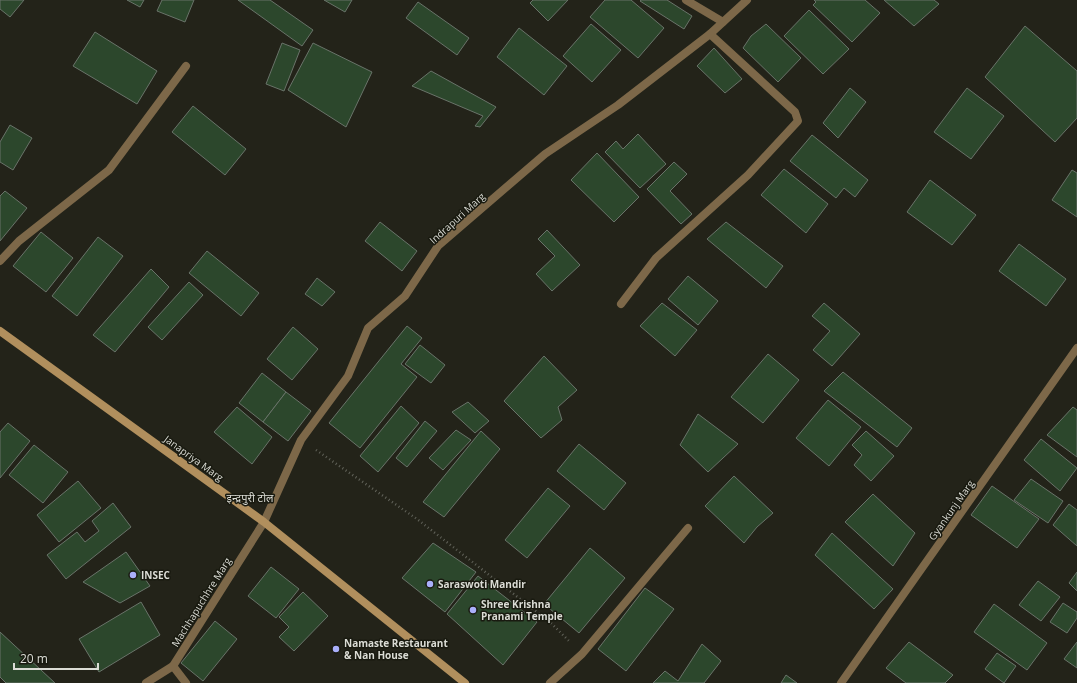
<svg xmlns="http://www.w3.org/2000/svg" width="1077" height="683" font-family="'Open Sans','Noto Sans Devanagari',sans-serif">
<rect width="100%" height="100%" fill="#232319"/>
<!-- building -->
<g fill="#2c472c" stroke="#697369">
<path d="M0,0h24l-14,17 -10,-8z"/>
<path d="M127,0h17l-4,7z"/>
<path d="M162,0h32l-9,22 -28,-11z"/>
<path d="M238,0h32l43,30 -11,16z"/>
<path d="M324,0h28l-7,12z"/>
<path d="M533,0h35l-20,21 -18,-18z"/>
<path d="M605,0h26l33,28 -26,30 -48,-41z"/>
<path d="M641,0h26l25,16 -8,13 -44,-28z"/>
<path d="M814,0h51l15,13 -28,29 -39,-37 3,-3z"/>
<path d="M884,0h50l5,4 -25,22z"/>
<path d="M418,2l51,36 -12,17 -51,-37z"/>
<path d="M809,10l40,39 -26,25 -39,-38z"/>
<path d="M591,24l30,26 -29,32 -29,-26z"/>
<path d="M766,24l35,34 -23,24 -35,-34 8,-12z"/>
<path d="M1025,26l52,45v47l-22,24 -70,-65z"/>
<path d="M519,28l48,38 -23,29 -47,-38z"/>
<path d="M95,32l62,39 -20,33 -64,-38z"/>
<path d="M282,43l18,7 -16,41 -18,-7z"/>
<path d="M313,43l59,29 -26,55 -58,-37z"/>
<path d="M714,48l28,31 -17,14 -28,-27z"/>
<path d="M431,71l65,36 -16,20 -5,-1 8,-10 -71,-30z"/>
<path d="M850,88l16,14 -28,36 -15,-15z"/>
<path d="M967,88l37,28 -33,43 -37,-27z"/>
<path d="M193,106l53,43 -21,26 -53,-43z"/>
<path d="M10,125l22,13 -19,32 -13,-8v-20z"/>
<path d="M638,134l28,30 -26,24 -35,-36 11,-11 7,8z"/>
<path d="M812,135l56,45 -13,17 -11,-9 -8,10 -46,-37z"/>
<path d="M597,153l42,44 -25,25 -43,-42z"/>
<path d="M674,162l13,12 -17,17 22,23 -11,10 -34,-35z"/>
<path d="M784,169l44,35 -22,29 -45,-38z"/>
<path d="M1072,170l5,3v44l-25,-17z"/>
<path d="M930,180l46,35 -24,30 -45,-33z"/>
<path d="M5,191l22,17 -27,33v-45z"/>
<path d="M380,222l37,29 -15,20 -37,-30z"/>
<path d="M726,222l57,44 -17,22 -59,-49z"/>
<path d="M547,230l33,35 -28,26 -16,-17 19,-18 -17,-17z"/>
<path d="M41,232l32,26 -27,34 -33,-26z"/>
<path d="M98,237l25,19 -46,60 -25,-20z"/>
<path d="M1019,244l47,35 -20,27 -47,-35z"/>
<path d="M207,251l52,42 -18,23 -52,-43z"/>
<path d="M151,269l18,18 -54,65 -22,-17z"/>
<path d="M688,276l30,25 -20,24 -30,-26z"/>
<path d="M317,278l18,14 -13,14 -17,-12z"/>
<path d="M189,282l14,13 -41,45 -14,-13z"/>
<path d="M662,303l35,27 -22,26 -35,-30z"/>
<path d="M824,303l36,31 -28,32 -19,-16 17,-19 -18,-15z"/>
<path d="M407,326l15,12 -21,26 16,13 -57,71 -31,-25z"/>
<path d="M293,327l25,22 -26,31 -25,-21z"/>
<path d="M420,345l25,20 -14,18 -26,-19z"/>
<path d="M768,354l31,26 -36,43 -32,-26z"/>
<path d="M544,356l33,34 -19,17 4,13 -21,18 -37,-37z"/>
<path d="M843,372l69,56 -15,19 -73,-56z"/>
<path d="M262,373l24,19 -23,30 -24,-19z"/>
<path d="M286,392l25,19 -23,30 -25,-19z"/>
<path d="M828,400l33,27 -32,39 -33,-28z"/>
<path d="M468,402l21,19 -14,12 -23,-21z"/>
<path d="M401,406l18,17 -41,49 -18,-16z"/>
<path d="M237,407l35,30 -20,27 -38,-32z"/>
<path d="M1073,407l4,3v47l-30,-22z"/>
<path d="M698,414l40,30 -30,28 -28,-27z"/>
<path d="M425,421l12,10 -30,36 -11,-9z"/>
<path d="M8,423l22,18 -30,37v-46z"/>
<path d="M456,430l15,10 -28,30 -14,-12z"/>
<path d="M481,431l19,18 -56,68 -21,-15z"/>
<path d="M866,431l28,25 -23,25 -17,-16 8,-10 -10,-10z"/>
<path d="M1041,439l36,29 -17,23 -36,-31z"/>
<path d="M579,444l47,39 -22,27 -47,-39z"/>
<path d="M34,445l34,27 -25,31 -34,-28z"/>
<path d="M734,476l39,37 -16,14 -13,16 -39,-37z"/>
<path d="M1031,479l32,22 -15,22 -34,-23z"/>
<path d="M78,481l23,27 -42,34 -22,-27z"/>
<path d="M992,486l47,33 -22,29 -46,-33z"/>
<path d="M548,488l22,18 -43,52 -22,-18z"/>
<path d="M873,494l42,39 -22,33 -48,-44z"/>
<path d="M113,503l18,24 -65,52 -19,-24 30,-23 8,10 14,-11 -7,-10z"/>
<path d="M1069,504l8,6v36l-24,-21z"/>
<path d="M832,533l61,56 -19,20 -59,-54z"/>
<path d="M433,543l43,29 -31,40 -43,-34z"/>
<path d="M590,548l35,30 -46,55 -35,-29z"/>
<path d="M126,552l24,34 -30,17 -37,-21z"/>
<path d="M271,567l28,22 -23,29 -28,-22z"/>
<path d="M1077,572v19l-8,-8z"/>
<path d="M478,576l59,46 -34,43 -56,-51z"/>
<path d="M1038,581l22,16 -19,24 -22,-16z"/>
<path d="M645,588l29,21 -48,62 -28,-22z"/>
<path d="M303,592l25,24 -34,35 -15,-14 10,-10 -10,-10z"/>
<path d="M141,602l19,33 -61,37 -20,-33z"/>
<path d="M1063,603l14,9v6l-10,15 -17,-11z"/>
<path d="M994,604l53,39 -20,27 -53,-38z"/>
<path d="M215,621l22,18 -34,42 -22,-18z"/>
<path d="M0,632l55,51h-49l-6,-6z"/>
<path d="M909,642l44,33 -8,8h-39l-20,-15z"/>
<path d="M1077,642v26l-13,-9z"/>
<path d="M702,644l19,17 -17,22h-51l12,-12 13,10z"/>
<path d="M997,653l19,13 -12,17 -19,-14z"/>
<path d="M786,675l11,8h-16z"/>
</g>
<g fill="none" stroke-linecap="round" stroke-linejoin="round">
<!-- path -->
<path stroke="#62635a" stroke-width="2.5" stroke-dasharray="1 3" stroke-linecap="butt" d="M316,450l101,69 134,104 18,18"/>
<!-- street -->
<g stroke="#7d6849" stroke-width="8">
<path d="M686,0l37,22"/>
<path d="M0,261l19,-20 90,-71 77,-104"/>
<path d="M621,304l35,-46 92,-83 50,-54 -3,-9 -85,-78"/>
<path d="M173,666l13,17"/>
<path d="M146,683l27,-17 91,-144 37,-82 47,-64 20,-48 37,-32 33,-50 107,-92 73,-49 92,-71 37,-34"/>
<path d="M550,683l32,-29 106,-126"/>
<path d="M841,683l236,-335"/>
</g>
<!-- secondary -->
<path stroke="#b18f5d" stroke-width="8" d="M0,331l264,191 201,161"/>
</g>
<!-- markers -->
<g fill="#aab0fb" stroke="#191a10" stroke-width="1.5">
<circle cx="133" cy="575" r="4"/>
<circle cx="430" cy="584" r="4"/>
<circle cx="473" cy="610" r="4"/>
<circle cx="336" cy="649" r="4"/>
</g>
<g text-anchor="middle" stroke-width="3" stroke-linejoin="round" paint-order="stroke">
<!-- street labels -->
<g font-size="10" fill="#dbdcd5" stroke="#191a10">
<text transform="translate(457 218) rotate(-42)" y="4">Indrapuri Marg</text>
<text transform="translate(194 458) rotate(36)" y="4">Janapriya Marg</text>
<text transform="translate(951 510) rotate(-55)" y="4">Gyankunj Marg</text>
<text transform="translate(201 602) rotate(-58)" y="4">Machhapuchhre Marg</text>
</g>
<!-- poi labels -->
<g font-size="10" font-weight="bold" fill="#dbdcd5" stroke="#191a10" text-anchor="start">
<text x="141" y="579">INSEC</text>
<text x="438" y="588">Saraswoti Mandir</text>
<text x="481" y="608">Shree Krishna<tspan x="481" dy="12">Pranami Temple</tspan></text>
<text x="344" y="647">Namaste Restaurant<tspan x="344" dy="12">&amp; Nan House</tspan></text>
</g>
<!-- neighbourhood labels -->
<g font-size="11" fill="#dbdcd5" stroke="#191a10">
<text x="250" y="502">इन्द्रपुरी टोल</text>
</g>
</g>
<!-- scale -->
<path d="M14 663v6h84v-6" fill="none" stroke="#dbdcd5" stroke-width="2"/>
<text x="20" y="663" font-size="12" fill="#dbdcd5" stroke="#191a10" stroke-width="3" paint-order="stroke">20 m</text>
</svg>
